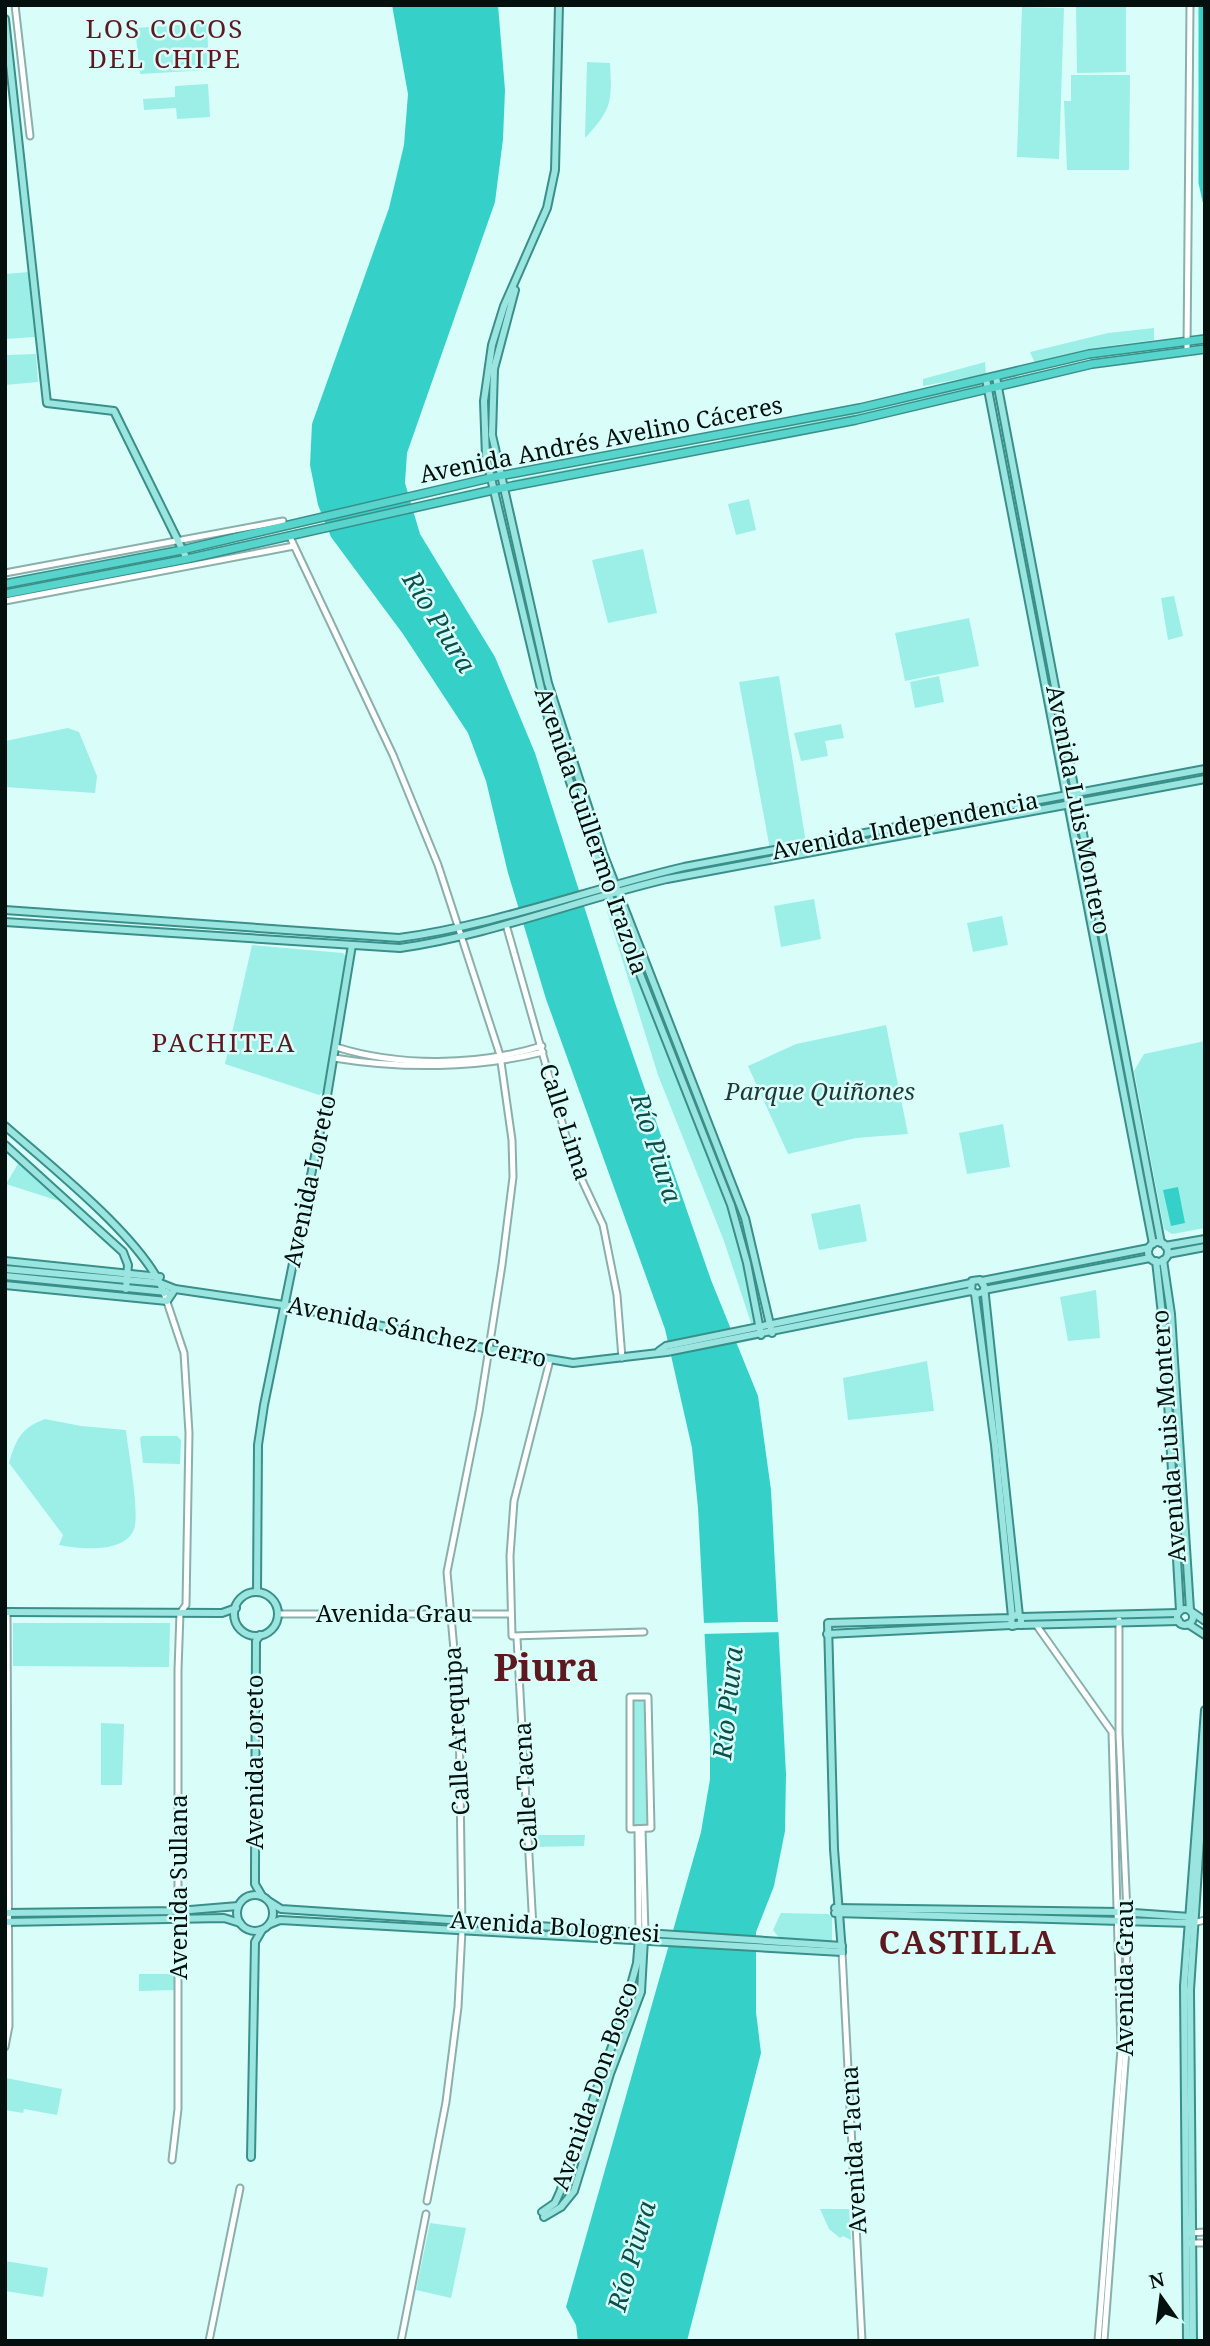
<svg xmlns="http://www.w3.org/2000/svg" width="1210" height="2346" font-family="'Noto Serif',serif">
<rect width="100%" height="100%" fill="#d9fefa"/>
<!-- green -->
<g fill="#9befe7">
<path d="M1076,5h50v67l-49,1z"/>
<path d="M1022,7l42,1 -5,151 -42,-2z"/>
<path d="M207,23l2,47 -69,4 -5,-46z"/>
<path d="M587,62l23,1c2,39 2,46 -25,75z"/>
<path d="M1071,75h59l-1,95h-62l-3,-69h7z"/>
<path d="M208,84l2,33 -33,2 -1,-11 -32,2 -1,-11 32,-2v-11z"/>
<path d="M29,272l6,65 -30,2v-65z"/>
<path d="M1154,328v12l-60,8 -59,15 -5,-11 78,-19z"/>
<path d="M36,354l2,28 -33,3v-30z"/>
<path d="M985,362l1,12 -63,12v-7z"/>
<path d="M980,383v4l-75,19 -183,36v-3z"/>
<path d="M701,444l1,4 -190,35v-3z"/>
<path d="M749,499l7,31 -20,5 -8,-31z"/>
<path d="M643,549l14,64 -49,10 -16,-63z"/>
<path d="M1031,590h3l36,187 -2,3z"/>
<path d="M1174,596l9,40 -15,4 -7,-42z"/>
<path d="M969,618l10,48 -74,15 -10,-48z"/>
<path d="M779,676l27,167 -36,6 -31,-167z"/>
<path d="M939,676l5,26 -29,6 -5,-26z"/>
<path d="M841,724l3,14 -19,3 3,15 -27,5 -7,-28z"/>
<path d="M68,728l11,4 18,44 -2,17 -90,-6v-46z"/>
<path d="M814,899l7,40 -40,8 -7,-41z"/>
<path d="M610,901l119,312 13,39 13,71h-4l-27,-82 -66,-166 -51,-164z"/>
<path d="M1002,916l6,29 -35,7 -6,-29z"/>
<path d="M252,945l91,8 3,4 -21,134 -6,4 -94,-31z"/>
<path d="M886,1025l22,109 -52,4 -68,16 -40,-88 48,-22z"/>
<path d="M1205,1041v187l-33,6 -8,-5 -30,-158 10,-17z"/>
<path d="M1003,1124l7,43 -43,7 -8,-41z"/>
<path d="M21,1159l62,55 -24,-13 -53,-17z"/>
<path d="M860,1204l7,37 -48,9 -8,-36z"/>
<path d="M1096,1290l4,48 -32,3 -8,-44z"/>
<path d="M927,1361l7,50 -86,9 -5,-42z"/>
<path d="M45,1419l36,7 45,4c2,21 14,82 8,99 -9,25 -55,20 -75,16l4,-10 -54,-72c7,-24 12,-35 36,-44z"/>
<path d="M142,1436h35l4,4 -1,24 -37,-1 -3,-25z"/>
<path d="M13,1623h157l-1,44 -156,-1z"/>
<path d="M630,1697h18l3,131 -21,1z"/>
<path d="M101,1723l23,1 -2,61h-21z"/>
<path d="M531,1835h54l-1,11 -53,1z"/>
<path d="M781,1913l47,1 4,3v25l-52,-3 -7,-9z"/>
<path d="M139,1974h35v16l-35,1z"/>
<path d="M6,2078l56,11 -5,26 -33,-6 -1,4 -18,-3z"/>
<path d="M820,2209h29l2,31 -8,-4 -3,2 -11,-9z"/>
<path d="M430,2223l36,5 -15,70 -35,-8z"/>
<path d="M5,2261l43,7 -5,29 -38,-6z"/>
</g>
<!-- water -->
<g fill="#35d1c8">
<path d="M392,5h106l7,85 -2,49 -8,63 -88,251 -2,30 15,51 75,123 40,96 80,250 96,277 47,116 13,94 15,284 -1,57 -11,55 -18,46v80l5,41 -74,288h-109l-2,-16 -10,-18 135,-475 9,-53v-40l-12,-231 -6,-60 -27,-119 -119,-330 -38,-126 -22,-92 -18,-48 -65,-99 -72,-97 -13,-32 -8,-40 2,-41 77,-216 15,-63 4,-51z"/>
<path d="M1178,1187l7,36 -14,3 -8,-36z"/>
</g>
<!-- pier -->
<path fill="#d9fefa" d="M746,1622h37v10l-82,2 -1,-11z"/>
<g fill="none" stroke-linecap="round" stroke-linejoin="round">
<!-- canal -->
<path stroke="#35d1c8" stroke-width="5" d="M1201,5v178l4,18"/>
<!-- minor casing -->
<g stroke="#8bafab" stroke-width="9">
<g id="minor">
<path d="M15,5l15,131"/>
<path d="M1187,350l3,-345"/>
<path d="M290,537l103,218 45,110 62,190 12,85 1,37 -11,88 -23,147 -32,160 12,134 3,224 -4,77 -12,95 -19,99"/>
<path d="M5,573l278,-52"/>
<path d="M5,601l289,-55"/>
<path d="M507,928l66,233 30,64 14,70 5,63"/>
<path d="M336,1047c64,20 141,19 206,-1"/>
<path d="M334,1058c67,11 142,11 209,-6"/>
<path d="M164,1293l20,60 5,80 -3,172 -6,8 -2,57v439l-6,51"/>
<path d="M550,1360l-36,141 -4,55 2,80 132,-4"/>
<path d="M278,1614h232"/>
<path d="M1037,1626l75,106 9,317 -23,292"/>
<path d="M517,1638l16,290"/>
<path d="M630,1697h18l3,131 -21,1z"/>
<path d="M638,1829l1,104"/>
<path d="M642,1829l3,104"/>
<path d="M1193,1923l12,-3"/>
<path d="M842,1952l20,389"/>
<path d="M5,2047l4,-21 -2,-414"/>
<path d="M1190,2233l15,-1"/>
<path d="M1189,2243h16"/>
<path d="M209,2341l31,-153"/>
<path d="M401,2341l25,-127"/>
<path d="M1104,2341l22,-292 1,-136 -8,-180v-113"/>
</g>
</g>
<!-- major casing -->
<g stroke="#3a8f89" stroke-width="10">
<g id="major">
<path d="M559,5l-4,165 -8,38 -43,98 -12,39 -8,56 2,56 62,261 60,175 123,312 16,58 14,72"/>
<path d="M5,19l42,384 67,8 73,148"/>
<path d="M515,290l-21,79 -2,66 56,248 55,170 142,365 27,115"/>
<path d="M996,377l165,866"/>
<path d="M986,379l167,865"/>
<path d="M5,910l394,28c97,-13 190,-49 285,-71l521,-98"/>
<path d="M5,922l395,26c91,-13 177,-48 267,-69l538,-100"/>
<path d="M5,1126c43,38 141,115 159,167"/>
<path d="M5,1145l118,107 5,13 -2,24"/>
<circle cx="1158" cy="1252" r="10"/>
<path d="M1165,1246l40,-7"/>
<path d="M1168,1254l37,-7"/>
<path d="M1163,1260l8,54 19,296"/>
<path d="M5,1261l155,16"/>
<path d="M1156,1261l8,71 16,279"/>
<path d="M5,1269l155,14 15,6 109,16 205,44 84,14 94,-11 304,-61"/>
<path d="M5,1276l162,16"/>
<path d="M982,1281l167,-33"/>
<path d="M5,1285l162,16 8,-12"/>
<path d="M984,1290l166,-32"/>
<path d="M983,1292l-6,2 -6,-3 1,-10 8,-1 4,6 35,330"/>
<path d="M975,1294l20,151 17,172"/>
<path d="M659,1351l7,-5 305,-63"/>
<path d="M257,1592l1,-147 6,-40 62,-303 26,-157"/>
<circle cx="256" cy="1614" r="22"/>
<circle cx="1185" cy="1617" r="8"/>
<path d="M5,1612l217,1 14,-5"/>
<path d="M1192,1612l13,9"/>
<path d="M1021,1617l157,-4"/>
<path d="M1188,1624l17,11"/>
<path d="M1020,1625l159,-4"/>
<path d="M827,1634l184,-9"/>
<path d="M260,1635l-4,6 -1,228v15l7,12"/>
<circle cx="255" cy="1913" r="18"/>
<path d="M270,1902l11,7 561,37"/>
<path d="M835,1908l285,4 70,5"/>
<path d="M5,1913l173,-2 60,-5"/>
<path d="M835,1913l356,10"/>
<path d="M5,1922l219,-4 16,5"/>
<path d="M270,1924l10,-4 562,32 -8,-103 -6,-226 183,-5 5,-3 5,2v7l-9,2 -1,-8"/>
<path d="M251,2157l4,-215 7,-12"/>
<path d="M542,2212l13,-9 5,-11 61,-171 16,-58 2,-25"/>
<path d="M544,2217l17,-10 13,-16 36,-117 31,-82 3,-53"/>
<path d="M1187,2341l-3,-355 21,-276"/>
<path d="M1193,2341l-3,-351 15,-226"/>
</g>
</g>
<!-- highway casing -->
<g stroke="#3a8f89" stroke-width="10">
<g id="highway">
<path d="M5,584l177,-34 312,-73 366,-69 229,-54 116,-15"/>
<path d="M5,594l182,-35 315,-71 354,-68 236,-56 113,-15"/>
</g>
</g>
<!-- minor -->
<use href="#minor" stroke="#fff" stroke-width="5"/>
<!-- major -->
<use href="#major" stroke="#9ae5e0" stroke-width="6"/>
<!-- highway -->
<use href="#highway" stroke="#57d4cb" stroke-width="7"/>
</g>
<g text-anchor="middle" stroke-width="5" stroke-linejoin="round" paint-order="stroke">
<!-- street labels -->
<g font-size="24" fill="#04100e" stroke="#d9fefa">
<text transform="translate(601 440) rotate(-11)" y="8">Avenida Andrés Avelino Cáceres</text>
<text transform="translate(1078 810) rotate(79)" y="8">Avenida Luis Montero</text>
<text transform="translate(905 826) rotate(-11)" y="8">Avenida Independencia</text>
<text transform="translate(591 831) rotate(71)" y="8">Avenida Guillermo Irazola</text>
<text transform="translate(565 1122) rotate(72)" y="8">Calle Lima</text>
<text transform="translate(310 1181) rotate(-78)" y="8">Avenida Loreto</text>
<text transform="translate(417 1332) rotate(12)" y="8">Avenida Sánchez Cerro</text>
<text transform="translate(1169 1436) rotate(-94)" y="8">Avenida Luis Montero</text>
<text x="394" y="1622">Avenida Grau</text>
<text transform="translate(457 1731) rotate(-93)" y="8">Calle Arequipa</text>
<text transform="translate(255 1762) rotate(-90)" y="8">Avenida Loreto</text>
<text transform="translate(526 1787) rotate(-93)" y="8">Calle Tacna</text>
<text transform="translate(179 1887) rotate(-90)" y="8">Avenida Sullana</text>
<text transform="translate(555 1927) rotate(4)" y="8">Avenida Bolognesi</text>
<text transform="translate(1125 1978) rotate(-90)" y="8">Avenida Grau</text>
<text transform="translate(595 2086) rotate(-71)" y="8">Avenida Don Bosco</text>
<text transform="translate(854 2150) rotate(-93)" y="8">Avenida Tacna</text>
</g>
<!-- park labels -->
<g font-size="24" font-style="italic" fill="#1f3836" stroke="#d9fefa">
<text x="820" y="1100">Parque Quiñones</text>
</g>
<!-- neighbourhood labels -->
<g font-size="26" letter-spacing="2" fill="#5e181f" stroke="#d9fefa">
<text x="165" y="38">LOS COCOS<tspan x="165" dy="30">DEL CHIPE</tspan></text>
<text x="224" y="1052">PACHITEA</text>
</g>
<!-- water labels -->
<g font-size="26" font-style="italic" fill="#0c4e4a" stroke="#d9fefa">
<text transform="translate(439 622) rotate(58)" y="9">Río Piura</text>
<text transform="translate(656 1148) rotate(72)" y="9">Río Piura</text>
<text transform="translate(728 1703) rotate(-84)" y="9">Río Piura</text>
<text transform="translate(632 2256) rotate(-74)" y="9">Río Piura</text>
</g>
<!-- district labels -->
<g font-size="32" font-weight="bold" letter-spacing="2" fill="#5e181f" stroke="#d9fefa">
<text x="968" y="1954">CASTILLA</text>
</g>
<!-- town labels -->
<g font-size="38" font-weight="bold" fill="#5e181f" stroke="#d9fefa">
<text x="546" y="1681">Piura</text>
</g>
</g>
<!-- border -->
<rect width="1210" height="2346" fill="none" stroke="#04100e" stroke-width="14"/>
<!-- north arrow -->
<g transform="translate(1161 2297) rotate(346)" stroke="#d9fefa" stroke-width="5" paint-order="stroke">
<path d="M0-5L12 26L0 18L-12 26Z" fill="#04100e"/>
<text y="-10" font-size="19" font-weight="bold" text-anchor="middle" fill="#04100e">N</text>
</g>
</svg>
